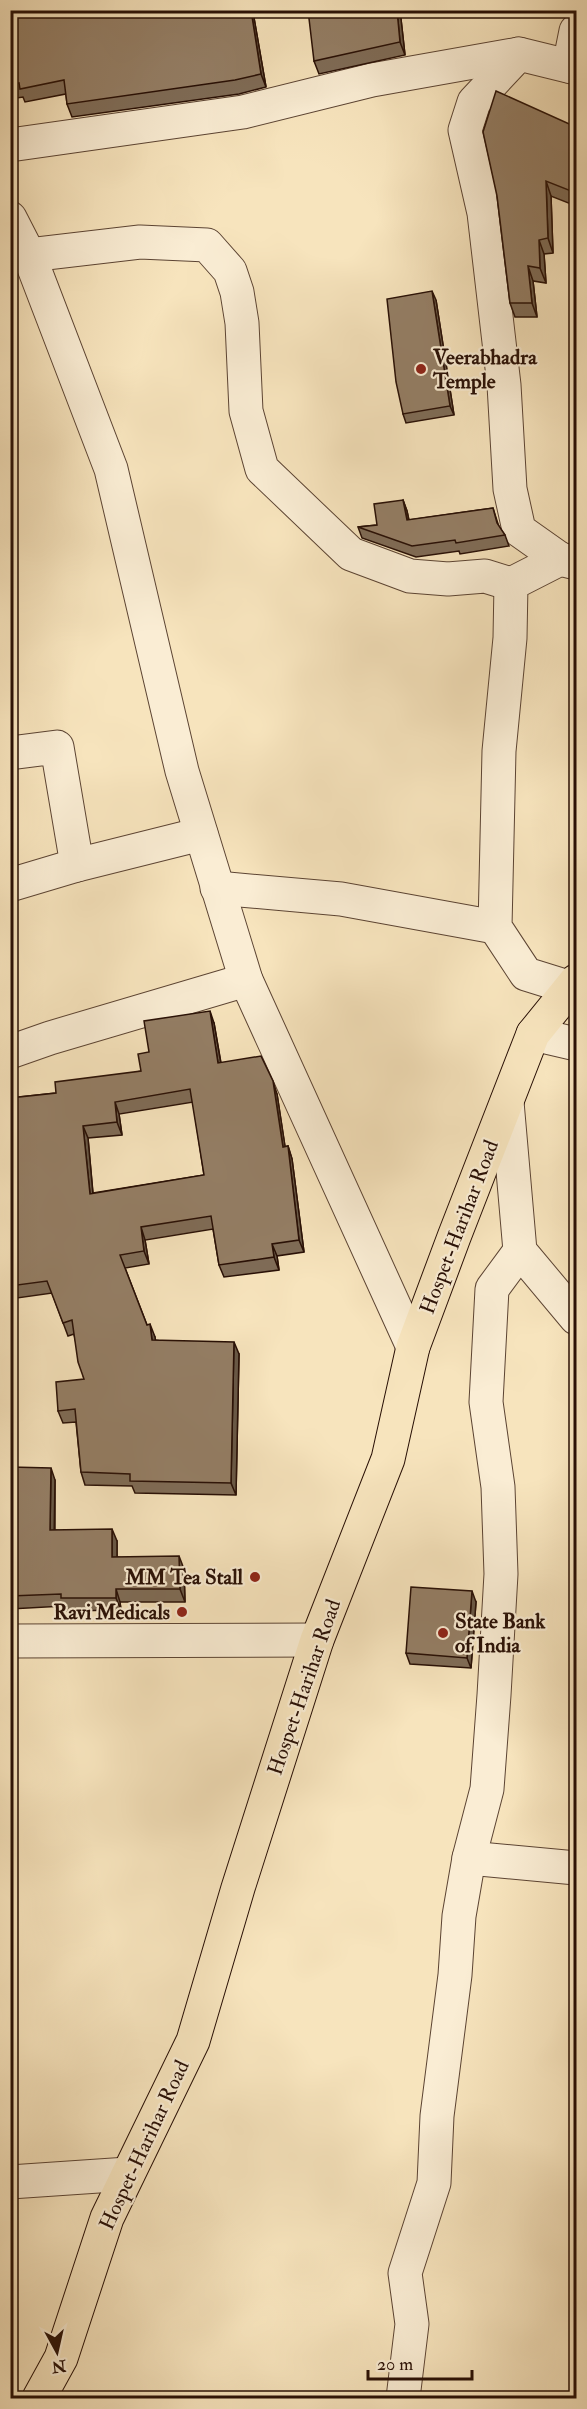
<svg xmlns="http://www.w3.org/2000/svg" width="587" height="2409" font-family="'IM FELL Double Pica',serif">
<rect width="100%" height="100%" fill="#f7e4bd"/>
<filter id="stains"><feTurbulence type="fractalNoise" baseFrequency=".00333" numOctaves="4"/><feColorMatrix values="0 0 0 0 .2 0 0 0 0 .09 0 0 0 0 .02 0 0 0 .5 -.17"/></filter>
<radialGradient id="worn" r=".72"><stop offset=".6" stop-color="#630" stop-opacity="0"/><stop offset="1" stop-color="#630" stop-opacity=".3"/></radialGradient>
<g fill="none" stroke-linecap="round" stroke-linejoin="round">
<!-- minor casing -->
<g stroke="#5c4433" stroke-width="35">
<g id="minor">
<path d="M569,66l7,-35"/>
<path d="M10,145l233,-33 129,-32 147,-26"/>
<path d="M10,218l19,37 82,214 71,302 64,209 167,367"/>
<path d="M29,255l111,-13 67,3 23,26 7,21 5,31 4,88 16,58 89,85 59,22 38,3 37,-3 26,8"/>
<path d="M560,559l-41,-29 -9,-41 -6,-104 -20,-172 -19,-83 9,-28 45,-48 57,14"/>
<path d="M10,753l47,-6 20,118"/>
<path d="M10,885l67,-20 124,-31"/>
<path d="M217,888l124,11 154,28"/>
<path d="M571,988l-45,-14 -31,-47 4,-176 11,-113 1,-54 49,-25 16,4"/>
<path d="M533,1034l43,10"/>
<path d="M10,1052l40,-14 196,-58"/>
<path d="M507,1102l13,149 56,67"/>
<path d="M10,1641l307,-1"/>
<path d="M469,1858l107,10"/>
<path d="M10,2182l118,-8"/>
<path d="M403,2398l9,-74 -7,-51 29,-90 3,-67 18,-141 4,-59 10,-58 18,-69 7,-94 7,-121 -3,-87 -12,-85 6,-113 28,-38"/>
</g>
</g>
<!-- major casing -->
<g stroke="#280f05" stroke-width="35">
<path id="major" d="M39,2398l22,-40 46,-140 86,-177 45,-153 79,-248 71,-181 25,-112 41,-110 79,-203 43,-53"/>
</g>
<!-- minor -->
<use href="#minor" stroke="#faedd4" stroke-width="33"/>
<!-- major -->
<use href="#major" stroke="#f7e4bd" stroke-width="33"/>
</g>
<!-- wall -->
<g fill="#7f6c57" stroke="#280f05" stroke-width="1.5" fill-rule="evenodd">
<path d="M10,10h262l-19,2 13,75 -27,7 -167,23 -5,-13 -1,-10 -41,8 -2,-5 -13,2z"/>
<path d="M400,10l5,45 -86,19 -5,-13z"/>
<path d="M576,127v79l-25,-10 2,57 -9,1 2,29 -13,-2 4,36h-22l-5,-14 -13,-107z"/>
<path d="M436,300l18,115 -48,8 -3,-9z"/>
<path d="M403,500l4,11 2,9 84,-12 6,19 6,8 4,11 -49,8 -1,-3 -43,6 -54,-19 -4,-11 19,-2z"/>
<path d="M214,1023l7,40 56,31 8,53 3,-1 4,13 12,93 -27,4 2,14 -55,7 -5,-12 -6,-36 -68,11 4,24 -24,4 22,57 8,12v3l84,14 -3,141 -101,-2 -3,-7 -47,-1 -4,-13 -5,-50 -13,1 -5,-12 26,-32 -10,-45 -6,2 -16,-43 -42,6v-201l46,-5 85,-22 8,-19zM193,1102l11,73 -111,18 -5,-55 34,-3 -3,-21z"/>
<path d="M10,1467l45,13v50l62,11v16l67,12 1,33h-65l1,8 -56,1 -1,-5 -54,3z"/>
<path d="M476,1602l-5,66 -61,-4 -4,-11z"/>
</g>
<!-- shaded-wall -->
<g fill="#685847" stroke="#280f05" stroke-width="1.5">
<path d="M251,10h2v2l13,75 -5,-13z"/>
<path d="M397,10h3l5,45 -5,-13z"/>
<path d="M546,181l5,15 2,57 -5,-15z"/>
<path d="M539,240l5,14 2,29 -6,-15z"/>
<path d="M528,266l5,15 4,36 -5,-14z"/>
<path d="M432,291l4,9 18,115 -4,-9z"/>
<path d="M403,500l4,11 4,20 -4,-11z"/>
<path d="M210,1011l4,12 9,53 -5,-13z"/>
<path d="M273,1081l4,13 10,65 -4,-12z"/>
<path d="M115,1102l4,12 3,21 -5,-13z"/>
<path d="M83,1126l5,12 6,68 -4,-12z"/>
<path d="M288,1146l4,13 12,93 -5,-12z"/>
<path d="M141,1227l4,13 4,24 -5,-13z"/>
<path d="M272,1244l5,12 2,14 -5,-13z"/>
<path d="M150,1324l5,13 2,15 -5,-12z"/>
<path d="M234,1342l5,12 -3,141 -5,-12z"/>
<path d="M51,1468l4,12 -1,62 -4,-12z"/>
<path d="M112,1529l5,12v28l-5,-12z"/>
<path d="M179,1556l5,13 1,33 -5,-13z"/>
<path d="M116,1589l4,13 1,8 -5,-12z"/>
<path d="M472,1591l4,11 -5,66 -4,-10z"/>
</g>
<!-- building -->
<g fill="#947e65" stroke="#280f05" stroke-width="1.5" fill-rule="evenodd">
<path d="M10,10h241l10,64 -26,6 -168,24 -3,-24 -44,9 -1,-6 -9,2z"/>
<path d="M308,10h89l3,32 -86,19z"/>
<path d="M496,91l80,36v66l-30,-12 2,57 -9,2 1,28 -12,-2 4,37h-22l-13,-107 -14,-64z"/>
<path d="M432,291l18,115 -47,8 -7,-32 -9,-83z"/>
<path d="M403,500l4,20 86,-12 4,15 8,12 -49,8 -1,-3 -43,6 -54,-19 19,-2 -3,-21z"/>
<path d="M210,1011l8,52 43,-7 12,25 10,66 5,-1 11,94 -27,4 2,13 -55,8 -8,-49 -70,11 3,24 -24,4 27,70 3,-1 2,16 82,2 -3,141 -101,-2v-7l-49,-2 -6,-63 -17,2 -2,-29 28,-3 -6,-17 -6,-42 -9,3 -16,-42 -37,5v-188l46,-5 -1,-11 86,-11 -3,-17 11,-2 -5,-31zM190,1089l14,86 -114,19 -7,-68 34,-4 -2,-20z"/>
<path d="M10,1467l41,1 -1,62 62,-1v28l67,-1 1,33h-64v9h-55v-4l-51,2z"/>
<path d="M411,1587l61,4 -5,67 -61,-5z"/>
</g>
<!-- markers -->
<g fill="#8f2418" stroke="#faedd4" stroke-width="2">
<circle cx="421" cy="369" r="6"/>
<circle cx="255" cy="1577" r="6"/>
<circle cx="182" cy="1612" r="6"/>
<circle cx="443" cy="1633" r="6"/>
</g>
<g text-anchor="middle" stroke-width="4.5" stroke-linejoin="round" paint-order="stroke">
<!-- poi labels -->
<g font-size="21" font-weight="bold" fill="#280f05" stroke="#faedd4" text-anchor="start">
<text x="433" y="364">Veerabhadra<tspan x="433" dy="24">Temple</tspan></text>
<text x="243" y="1584" text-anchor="end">MM Tea Stall</text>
<text x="170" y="1619" text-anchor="end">Ravi Medicals</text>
<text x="455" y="1628">State Bank<tspan x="455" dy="24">of India</tspan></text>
</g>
<!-- street labels -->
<g font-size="21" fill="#280f05" stroke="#faedd4">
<text transform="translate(459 1227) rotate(-69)" y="7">Hospet-Harihar Road</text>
<text transform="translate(304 1687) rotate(-71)" y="7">Hospet-Harihar Road</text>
<text transform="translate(144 2145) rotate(-65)" y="7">Hospet-Harihar Road</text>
</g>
</g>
<!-- margin -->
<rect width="587" height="2409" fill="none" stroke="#f7e4bd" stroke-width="36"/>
<rect x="12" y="12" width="563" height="2385" fill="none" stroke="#280f05" stroke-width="3"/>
<rect x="18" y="18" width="551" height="2373" fill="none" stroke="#280f05" stroke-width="1.5"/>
<!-- north arrow -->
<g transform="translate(57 2352) rotate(172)" stroke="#faedd4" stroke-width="4.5" paint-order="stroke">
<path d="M0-4.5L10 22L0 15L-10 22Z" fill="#280f05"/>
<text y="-9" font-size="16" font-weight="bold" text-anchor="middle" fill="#280f05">N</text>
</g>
<!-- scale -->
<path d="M368 2370v9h104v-9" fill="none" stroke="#280f05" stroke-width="3"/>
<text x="377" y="2370" font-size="18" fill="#280f05" stroke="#faedd4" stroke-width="4.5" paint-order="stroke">20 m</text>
<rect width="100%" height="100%" filter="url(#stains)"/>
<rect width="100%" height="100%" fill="url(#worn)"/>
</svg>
